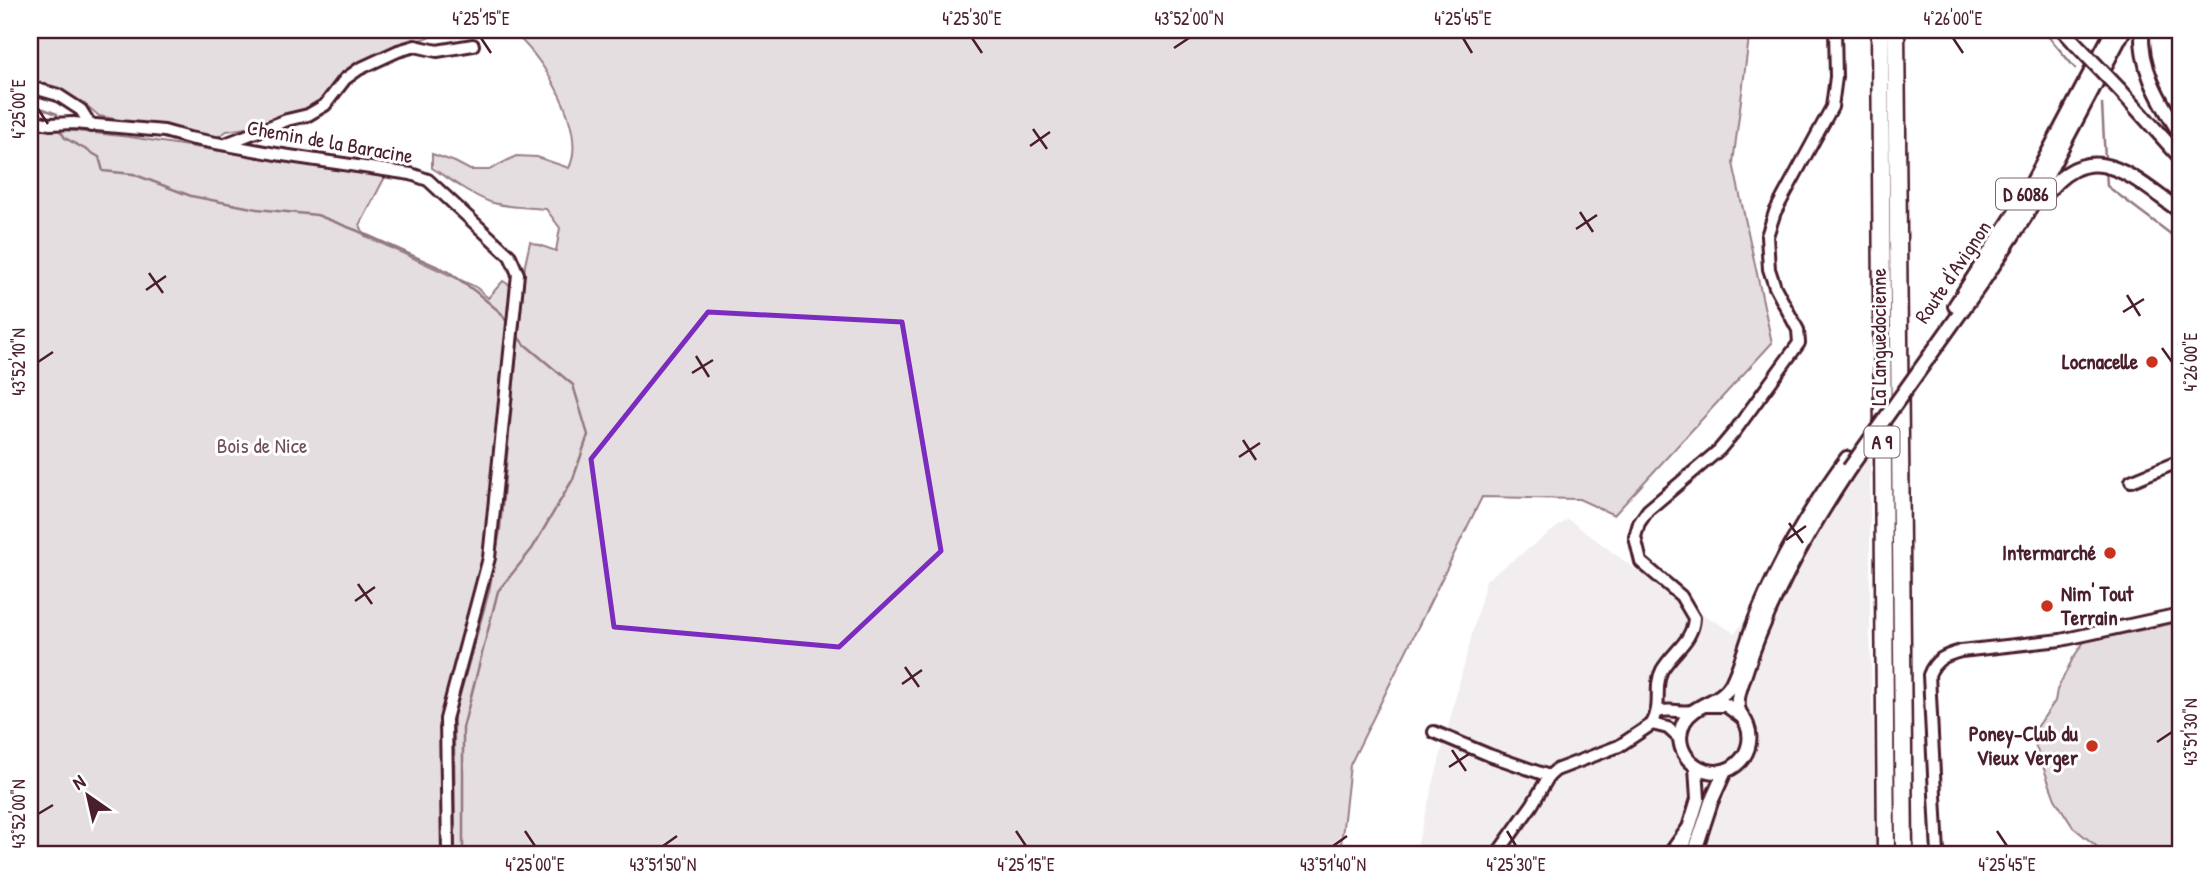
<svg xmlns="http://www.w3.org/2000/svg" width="2210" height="884" font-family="'Patrick Hand',sans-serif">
<rect width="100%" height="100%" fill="#fff"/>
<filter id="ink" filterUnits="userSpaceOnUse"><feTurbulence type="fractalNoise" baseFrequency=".0143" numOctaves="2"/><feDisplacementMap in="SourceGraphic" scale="14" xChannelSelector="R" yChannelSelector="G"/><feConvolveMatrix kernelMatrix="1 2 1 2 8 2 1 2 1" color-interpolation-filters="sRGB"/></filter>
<g filter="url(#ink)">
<!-- built -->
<path fill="#f2eeef" d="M1870,450v184l7,220h-462l71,-274 82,-61 106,79 61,35z"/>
<!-- green -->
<g fill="#e5dee0" stroke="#987e86" stroke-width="2">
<path d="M30,30h420l-51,17 -90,62 -44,16 -38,6 -11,7 -117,-22c-23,-22 -40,-24 -69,-32z"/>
<path d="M510,30h1240l-17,133 39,180 -158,172 -35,-16 -97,-2 -132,268 -10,89h-885l-1,-138 35,-124 11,-61 25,-266 5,-23 26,9 4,-23 -14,-19c-18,-2 -38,-1 -56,-7 -21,-8 -39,-22 -58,-34v-14l23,8 15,8h19l27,-14 21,1 32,11c19,-39 -27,-114 -59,-138z"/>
<path d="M30,126l100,11 255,40 -25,48 5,11 111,51 12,11 15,-17 11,7 -27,255 -47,175 3,136h-413z"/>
<path d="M2180,622v232h-74l-33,-27 -18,-28 -22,-60 3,-10 19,-28 2,-11 16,-32 11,-16z"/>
</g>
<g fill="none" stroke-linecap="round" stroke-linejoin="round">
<!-- stream -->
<g stroke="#91787e" stroke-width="2.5">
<path d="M2043,30l32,38"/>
<path d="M30,104l27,10v7"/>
<path d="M2102,104l3,56"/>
<path d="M58,127l7,11 34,19 4,14 30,3 58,22 66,13 60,6 41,16 91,41 27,20 25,21 8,12"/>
<path d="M2106,169l1,17 73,55"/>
<path d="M463,854v-126l35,-137 34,-42 41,-70 15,-44 -15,-50 -51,-43 -7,-9"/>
</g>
<!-- minor casing -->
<g stroke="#4a1f2b" stroke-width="16">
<g id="minor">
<path d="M30,87l28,8 23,15 10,16"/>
<path d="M30,120l20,4 23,-1 91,8 25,7 87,16 135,20 17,6 82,76 8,18 -29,284 -43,161 2,135"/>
<path d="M228,143l59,-23 21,-5 17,-10 20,-26 14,-10 39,-18 17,-5 22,5 36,-6"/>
<path d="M2131,481l49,-20"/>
<path d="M1658,712c14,-5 24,3 36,-2"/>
<path d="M1652,724c11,-20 1,-37 10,-54 11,-19 31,-29 32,-52l-13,-22 -40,-34 -6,-25 4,-14 9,-13 71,-60 16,-19 64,-88 -1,-13 -23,-43 -6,-18 -2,-33 8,-24 57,-105 4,-30 -1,-47"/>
<path d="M1434,732l55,23 60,21"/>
<path d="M1497,854l35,-49 17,-29 7,-6 63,-24 33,-22 16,4 12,11"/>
<path d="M1669,854l18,-25"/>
<path d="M1938,854l-9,-179c6,-16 17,-20 32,-24l100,-11 119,-26"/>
</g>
</g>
<!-- major casing -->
<g stroke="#4a1f2b" stroke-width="18">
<g id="major">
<path d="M2063,30l12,13"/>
<path d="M2142,30c-2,40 18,71 38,104"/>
<path d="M2120,90l60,67"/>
<path d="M2042,199c48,-66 89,-23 138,12"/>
<path d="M1955,306l67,-104 91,-172"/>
<path d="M1931,354l52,-73 42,-64 99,-187"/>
<path d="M1847,458c-35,48 -66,100 -89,155 -10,23 -15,48 -26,70 -10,20 -38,20 -48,39 -18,36 31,68 57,38 8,-9 11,-23 6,-35 -2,-6 -8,-11 -9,-18 -1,-7 1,-15 3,-21 24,-79 63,-149 108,-217"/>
<path d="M1705,705h21l15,11"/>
<path d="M1681,854l17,-55 -2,-32"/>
<path d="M1694,854l17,-52 14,-31"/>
</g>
</g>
<!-- highway casing -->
<g stroke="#4a1f2b" stroke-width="21">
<g id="highway">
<path d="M1880,30l6,824"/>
<path d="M1896,30l8,824"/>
</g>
</g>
<!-- minor -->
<use href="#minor" stroke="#fff" stroke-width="10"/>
<!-- major -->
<use href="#major" stroke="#fff" stroke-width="12"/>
<!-- highway -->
<use href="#highway" stroke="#fff" stroke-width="16"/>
<!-- major-bridge casing -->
<g stroke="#4a1f2b" stroke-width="18" stroke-linecap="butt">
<g id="major-bridge">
<path d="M2075,43l45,47"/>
<path d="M1849,469l82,-115"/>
</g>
</g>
<!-- major-bridge -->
<use href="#major-bridge" stroke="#fff" stroke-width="12"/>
</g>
</g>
<!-- marked area -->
<path fill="none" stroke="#7b2cbf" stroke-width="5" stroke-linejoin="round" d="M708,312l194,10 39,229 -102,96 -225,-20 -23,-168z"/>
<!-- ticks -->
<path fill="none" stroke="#4a1f2b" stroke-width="2.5" d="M481,38l10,15M972,38l10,15M1463,38l9,15M1953,38l10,15M1174,48l15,-10M38,109l10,15M1033,129l14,20M1030,146l20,-14M1580,212l13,20M1576,229l21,-14M149,273l14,20M146,290l20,-14M2127,295l13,21M2123,312l21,-13M2162,348l10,14M696,356l13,21M38,362l15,-10M692,373l21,-13M1243,440l13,20M1239,457l21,-14M1789,523l14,20M1786,540l20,-14M358,584l14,20M355,601l20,-14M905,667l14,20M902,684l20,-14M2157,742l15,-10M1452,750l14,21M1449,767l20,-13M38,814l15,-9M525,831l10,15M1016,831l10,15M1507,831l9,15M1997,831l10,15M663,846l14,-10M1333,846l14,-10"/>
<!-- markers -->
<g fill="#c8321e" stroke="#fff" stroke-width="2.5">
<circle cx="2152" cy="362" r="7"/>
<circle cx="2110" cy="553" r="7"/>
<circle cx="2047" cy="606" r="7"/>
<circle cx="2092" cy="746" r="7"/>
</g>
<g text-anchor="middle" stroke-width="6" stroke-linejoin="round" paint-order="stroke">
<!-- shield labels -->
<g fill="#fff" stroke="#80626b" stroke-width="2">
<rect x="1996" y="178.5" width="60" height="31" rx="5"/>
<rect x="1864.5" y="426.5" width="35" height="31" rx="5"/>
</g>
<g font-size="19" font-weight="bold" fill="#4a1f2b">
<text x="2026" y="201">D 6086</text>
<text x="1882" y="449">A 9</text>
</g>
<!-- street labels -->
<g font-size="21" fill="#4a1f2b" stroke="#fff">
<text transform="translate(330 142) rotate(10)" y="7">Chemin de la Baracine</text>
<text transform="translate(1953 272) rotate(-56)" y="7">Route d'Avignon</text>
<text transform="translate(1879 337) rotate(-90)" y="7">La Languedocienne</text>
</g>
<!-- poi labels -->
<g font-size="21" font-weight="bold" fill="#4a1f2b" stroke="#fff" text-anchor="end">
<text x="2138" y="369">Locnacelle</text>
<text x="2096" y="560">Intermarché</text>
<text x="2061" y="601" text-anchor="start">Nim' Tout<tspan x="2061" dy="24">Terrain</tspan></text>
<text x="2078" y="741">Poney-Club du<tspan x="2078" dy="24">Vieux Verger</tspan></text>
</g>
<!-- park labels -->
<g font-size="21" fill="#714f58" stroke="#fff">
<text x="262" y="453">Bois de Nice</text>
</g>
</g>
<!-- margin -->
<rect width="2210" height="884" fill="none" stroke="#fff" stroke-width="77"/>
<!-- north arrow -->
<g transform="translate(88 796) rotate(326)" stroke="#ffffff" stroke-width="5" paint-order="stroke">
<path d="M0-5L12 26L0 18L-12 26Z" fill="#4a1f2b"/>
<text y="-10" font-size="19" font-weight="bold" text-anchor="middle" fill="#4a1f2b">N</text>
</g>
<rect x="38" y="38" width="2134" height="808" fill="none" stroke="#4a1f2b" stroke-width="2.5"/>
<g font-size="18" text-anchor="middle" fill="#4a1f2b">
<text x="481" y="25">4°25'15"E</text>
<text x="972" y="25">4°25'30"E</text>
<text x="1189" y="25">43°52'00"N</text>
<text x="1463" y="25">4°25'45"E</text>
<text x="1953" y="25">4°26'00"E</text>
<text transform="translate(19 109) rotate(-90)" y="6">4°25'00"E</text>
<text transform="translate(2191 362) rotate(-90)" y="6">4°26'00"E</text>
<text transform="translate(19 362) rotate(-90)" y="6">43°52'10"N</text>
<text transform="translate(2191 732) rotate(-90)" y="6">43°51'30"N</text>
<text transform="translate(19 814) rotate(-90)" y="6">43°52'00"N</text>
<text x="535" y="871">4°25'00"E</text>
<text x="663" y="871">43°51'50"N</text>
<text x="1026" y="871">4°25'15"E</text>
<text x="1333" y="871">43°51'40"N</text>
<text x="1516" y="871">4°25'30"E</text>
<text x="2007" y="871">4°25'45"E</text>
</g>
</svg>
